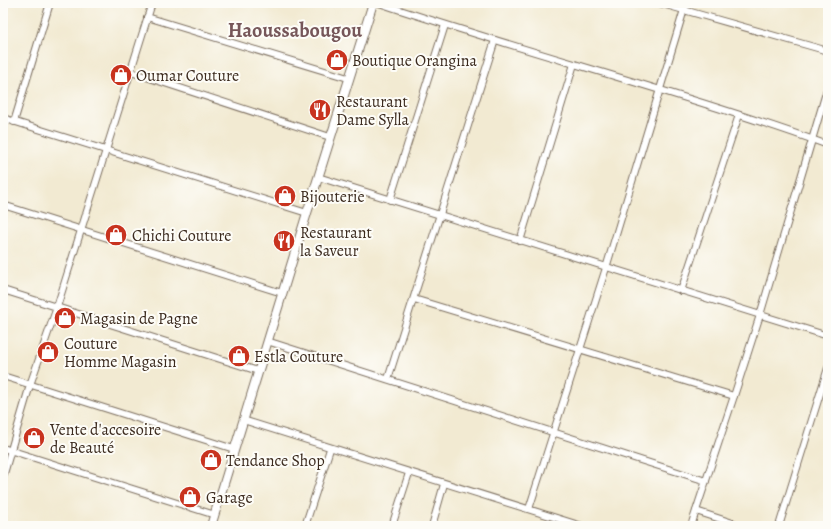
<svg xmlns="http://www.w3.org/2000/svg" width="831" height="529" font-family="Alegreya,serif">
<rect width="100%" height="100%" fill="#fdfcf7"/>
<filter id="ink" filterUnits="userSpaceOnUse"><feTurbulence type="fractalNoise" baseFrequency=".025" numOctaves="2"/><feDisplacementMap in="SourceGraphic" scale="8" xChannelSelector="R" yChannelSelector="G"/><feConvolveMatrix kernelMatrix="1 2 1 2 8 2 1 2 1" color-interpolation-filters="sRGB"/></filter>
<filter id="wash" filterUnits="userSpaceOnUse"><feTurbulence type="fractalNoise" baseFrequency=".012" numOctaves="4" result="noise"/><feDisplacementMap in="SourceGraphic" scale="16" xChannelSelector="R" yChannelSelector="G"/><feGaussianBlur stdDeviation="0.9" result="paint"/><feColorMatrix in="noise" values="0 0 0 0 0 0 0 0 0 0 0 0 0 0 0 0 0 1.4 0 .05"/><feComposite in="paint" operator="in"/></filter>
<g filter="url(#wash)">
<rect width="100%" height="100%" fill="#f2ead2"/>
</g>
<g filter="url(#ink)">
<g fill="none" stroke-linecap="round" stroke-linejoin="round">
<!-- minor casing -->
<g stroke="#7b6d5d" stroke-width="8">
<g id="minor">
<path d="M379,3c149,50 301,89 449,142"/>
<path d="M659,3l169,48"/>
<path d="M147,17l201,61"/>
<path d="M131,72l199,65"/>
<path d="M3,118l304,95"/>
<path d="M14,122l36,-119"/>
<path d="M318,177l510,159"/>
<path d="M390,200l55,-175"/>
<path d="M3,205l279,88"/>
<path d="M520,241l54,-177"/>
<path d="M3,290l255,81"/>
<path d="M681,291l58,-176"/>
<path d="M414,299l320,97 26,-81 68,-229"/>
<path d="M267,341l439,140"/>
<path d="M3,376l231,73"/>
<path d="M388,379l107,-339"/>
<path d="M243,420l339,106"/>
<path d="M3,448l212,67"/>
<path d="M3,477l27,-92 27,-78 95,-304"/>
<path d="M529,509l77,-241 80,-265"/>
<path d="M696,511l46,15"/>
<path d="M305,526l25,-77"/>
<path d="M392,526l17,-53"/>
<path d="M432,526l12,-42"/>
<path d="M691,526l43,-130"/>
<path d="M779,526l49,-158"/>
</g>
</g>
<!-- tertiary casing -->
<g stroke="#7b6d5d" stroke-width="10">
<path id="tertiary" d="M211,526l96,-313 66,-210"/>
</g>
<!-- minor -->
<use href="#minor" stroke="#fff" stroke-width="6"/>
<!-- tertiary -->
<use href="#tertiary" stroke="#fff" stroke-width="8"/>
</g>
</g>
<!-- icons -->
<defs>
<g id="shop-disc" transform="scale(1.15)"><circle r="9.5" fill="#c8321e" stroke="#fdfcf7"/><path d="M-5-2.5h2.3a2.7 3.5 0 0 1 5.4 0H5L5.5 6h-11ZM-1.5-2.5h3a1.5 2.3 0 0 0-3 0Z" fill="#fff"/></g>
<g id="restaurant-disc" transform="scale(1.15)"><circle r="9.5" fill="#c8321e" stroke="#fdfcf7"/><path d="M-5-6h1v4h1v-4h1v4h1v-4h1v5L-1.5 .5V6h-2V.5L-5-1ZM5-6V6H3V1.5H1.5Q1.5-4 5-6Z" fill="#fff"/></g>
</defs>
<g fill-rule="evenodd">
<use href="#shop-disc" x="337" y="60"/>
<use href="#shop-disc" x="121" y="75"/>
<use href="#restaurant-disc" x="320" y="110"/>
<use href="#shop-disc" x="285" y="196"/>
<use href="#shop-disc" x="116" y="235"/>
<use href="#restaurant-disc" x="284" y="241"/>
<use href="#shop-disc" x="65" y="318"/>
<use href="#shop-disc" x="48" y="352"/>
<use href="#shop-disc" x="239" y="356"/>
<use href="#shop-disc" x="34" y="438"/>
<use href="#shop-disc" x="211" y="460"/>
<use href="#shop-disc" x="190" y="497"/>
</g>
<g text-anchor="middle" stroke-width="4" stroke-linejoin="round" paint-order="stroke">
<!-- poi labels -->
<g font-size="16" fill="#3b2a1e" stroke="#fdfcf7" text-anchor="start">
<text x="352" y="66">Boutique Orangina</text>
<text x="136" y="81">Oumar Couture</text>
<text x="336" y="107">Restaurant<tspan x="336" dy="18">Dame Sylla</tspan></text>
<text x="300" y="202">Bijouterie</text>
<text x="300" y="238">Restaurant<tspan x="300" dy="18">la Saveur</tspan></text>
<text x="132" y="241">Chichi Couture</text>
<text x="80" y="324">Magasin de Pagne</text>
<text x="64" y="349">Couture<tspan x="64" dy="18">Homme Magasin</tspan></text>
<text x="254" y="362">Estla Couture</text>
<text x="50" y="435">Vente d'accesoire<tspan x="50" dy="18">de Beauté</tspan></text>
<text x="226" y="466">Tendance Shop</text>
<text x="206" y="503">Garage</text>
</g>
<!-- district labels -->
<g font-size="20" font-weight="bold" fill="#765659" stroke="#fdfcf7">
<text x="295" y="37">Haoussabougou</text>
</g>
</g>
<!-- margin -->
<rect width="831" height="529" fill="none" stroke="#fdfcf7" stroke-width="16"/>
</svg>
